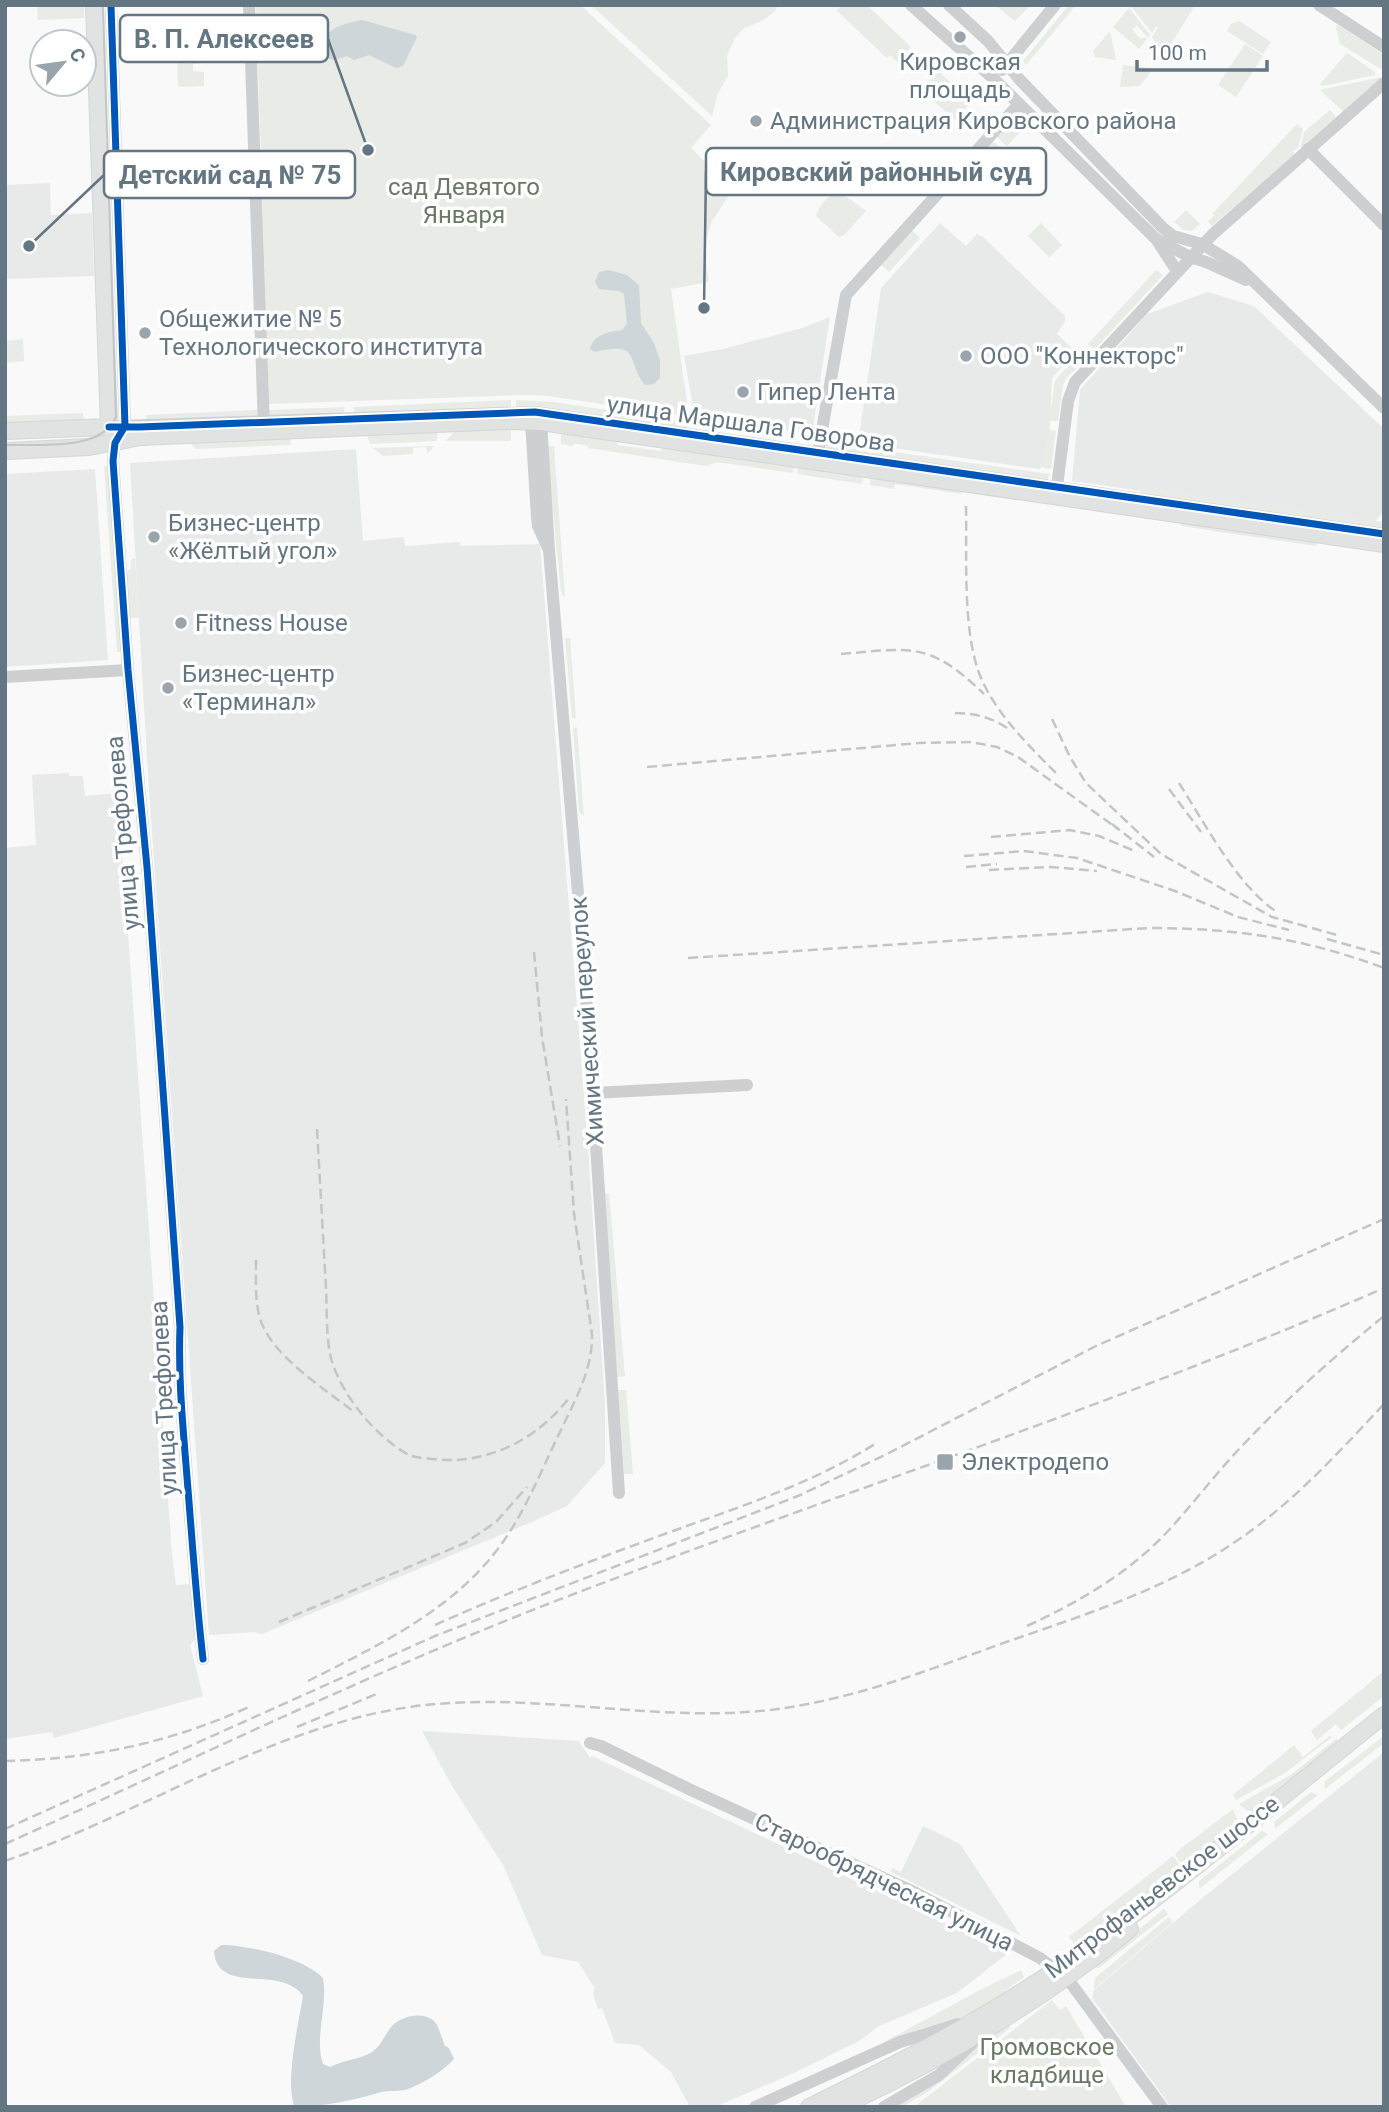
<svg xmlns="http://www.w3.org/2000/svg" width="1389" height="2112" font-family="Roboto,sans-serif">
<rect width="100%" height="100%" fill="#f9f9f9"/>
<!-- built -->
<g fill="#e8e9e9">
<path d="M50,183l1,32 41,-2 2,63 -89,3v-94z"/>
<path d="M940,223l26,23 11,-12 6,3 82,79v5l-8,13 19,18 -24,26 -4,85 -9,6 -181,-26 23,-155z"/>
<path d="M1208,292l46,14 130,123v82l-11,13 -301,-43 8,-91 67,-76z"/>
<path d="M830,317l-18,117 -117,-16 -11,-62 39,-7 79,-21z"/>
<path d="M356,449l7,92 41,-4 1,9 55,-4v4l80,-2 47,588 18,272v59l-38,43 -33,15 -272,113 -8,-2 -45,3 -61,-859 -18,-313z"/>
<path d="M95,469l13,191 -103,7v-193z"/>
<path d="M69,773v3h14l2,20 33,-3 54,761 4,31 15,-1 5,55 -6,6 13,51 -149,42 -2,-6 -47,7v-891l31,-3 -4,-70z"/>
<path d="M422,1731l157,10 11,17 2,-2 416,197 -51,40 -78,33 -20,15 -67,33 -77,33h-25l-19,-35 -32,-27 -24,-2 -13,-35 -4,1 -5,-15 1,-7 -16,-25 -36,-7 -39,-90 -51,-79z"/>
<path d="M1384,1752v355h-213l-79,-109 2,-8 100,-85z"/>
<path d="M923,1826l37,18 61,92 -130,-64 1,-4 9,4z"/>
</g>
<!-- green -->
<g fill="#e8ebe6">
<path d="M37,5h47v13l-46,2z"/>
<path d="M256,5h324l131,120 -20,23 42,41 -22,34 -7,24 5,35 -38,7 18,128 -141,-21 -23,-1 -256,9z"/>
<path d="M591,5h187l-4,7 -12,9 -18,7 -9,10 -8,18 1,20 -10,17 -6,23z"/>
<path d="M842,5h25l44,42 -14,15 -7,-7 -3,3 -50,-47z"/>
<path d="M995,5h36l-16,16z"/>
<path d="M1069,5h7l-50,60 -3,-4z"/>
<path d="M1195,5l-32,52 -11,-20 6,-9 -2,-2 -4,7 -21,-27z"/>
<path d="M1129,8l21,27 -2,3 -11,-13 -5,5 9,9 3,-2 3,2 -8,10 -26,-22z"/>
<path d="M1239,21l32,21 -8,12 -36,-23 4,-7z"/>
<path d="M1338,25l46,30v16l-44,-27 -4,-17z"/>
<path d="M1110,31l6,29 -21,-3 -2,-6z"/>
<path d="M1245,44l18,12 -27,41 -18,-12z"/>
<path d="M203,53l1,10 -11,1v7l11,1v14l-26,1 -1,-33z"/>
<path d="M1347,53l28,19v3l-52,11 -3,-2z"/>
<path d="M1123,65l26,3 2,4 -12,14 -19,1z"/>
<path d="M938,71l34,30 -17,19 -27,-24 3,-3 -7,-6z"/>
<path d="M1382,77l-39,34 -23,-21 4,-1z"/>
<path d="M1330,110l5,5v3l-35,31 4,-17z"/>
<path d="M1013,118l11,10 -17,18 -12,-11z"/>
<path d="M1297,124l6,5 -5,19 -5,3 2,3 -83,72 -4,-5 6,-5 -1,-3z"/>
<path d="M992,141l11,9 -27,29 -10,-9z"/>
<path d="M838,191l28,20 -22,24 -5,2 -23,-21c3,-10 13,-22 22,-25z"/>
<path d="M1186,210l14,14 -8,7 -9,-1 -9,-8z"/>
<path d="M1041,223l21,22 -13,12 -21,-21z"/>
<path d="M909,228l11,10 -31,34 -11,-10z"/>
<path d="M1156,270l7,5 -69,75 -6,-6z"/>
<path d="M23,339l1,22 -19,2v-22z"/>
<path d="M1070,363l6,6 -9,8 -4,8 -5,36h-9l6,-40z"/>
<path d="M511,400v7l-156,7 -2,-7z"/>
<path d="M516,400l37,2 136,20 -2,7 -171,-22z"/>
<path d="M345,407l-2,8 -73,3 -2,-8z"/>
<path d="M258,410v5l-112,7v-7z"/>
<path d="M83,413l1,8 -79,3v-8z"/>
<path d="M511,426v15h-65l10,-11z"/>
<path d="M1048,429l8,2 -5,38 -8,-1z"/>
<path d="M435,430l3,4 -2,7 -66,3 -3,-9z"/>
<path d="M561,431l54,6 3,8 42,6 6,-6 128,18 -1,10 -76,-11 -11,4 -118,-18v-2l-14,-3 -1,3 -12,-2z"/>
<path d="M290,438l1,7 -96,4 -5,-7z"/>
<path d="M823,442l227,32 -3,7 -220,-33z"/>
<path d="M434,446l-6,7 -2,-6 -13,1v6l-30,2 -10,-8z"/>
<path d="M546,446h8l11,151 -2,-1 -2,-5z"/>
<path d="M799,464l64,12 -1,8 -65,-10z"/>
<path d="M104,466h4l13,186h-4z"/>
<path d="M871,477l90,10 1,7 -67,-10 -1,5 -24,-4z"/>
<path d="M1139,487l245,35v8l-243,-35z"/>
<path d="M1180,519l137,22 -1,5 -135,-20z"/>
<path d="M135,558l4,60h-10l-3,-46 5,-3v-10z"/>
<path d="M565,638h5l6,80h-4z"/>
<path d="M577,727l7,89 -5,-4 -6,-83z"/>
<path d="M609,1193l16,183 -8,1 -12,-183z"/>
<path d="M618,1390h8l7,84h-9z"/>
<path d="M1384,1671v25l-43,34 -5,-6 -19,16 -6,-9z"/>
<path d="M1331,1735l1,2 -47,36 -49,27 -3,-5 61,-50 9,12z"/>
<path d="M1384,1736v7l-59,46 -1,-7z"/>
<path d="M1337,1738l1,6 -83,66 -8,1 -8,-7 53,-30z"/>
<path d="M1311,1792l7,3 -43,34 -1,-7z"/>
<path d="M1233,1809l5,12 -5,6 -47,38h-3l-8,-10 4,-5z"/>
<path d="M1262,1831l6,3 -69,55v-8z"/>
<path d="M1173,1856l9,12 -104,80 -9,-11z"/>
<path d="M1164,1909l4,5 -69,54 -6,-1z"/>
<path d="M1169,1917l4,5 -79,67 1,-11z"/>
<path d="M1021,1970l3,7 -19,14 2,3 -41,22 -43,12 -39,14 94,-51z"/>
<path d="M1052,2000l8,10 6,-4 60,101h-212z"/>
<path d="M1008,2025l2,3 -81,63 -27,16h-5z"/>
</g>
<!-- water -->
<g fill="#ced6d9">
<path d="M362,20l53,15 2,2 -14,29 -7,2 -27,-13 -15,5 -7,-4 -13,4 -7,-2c-11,-30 14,-33 35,-38z"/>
<path d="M608,270l19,5 12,10 2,38 13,20 6,18v17l-6,6 -9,1c-20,-25 -3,-44 -50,-33l-5,-3c4,-15 18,-17 32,-19l5,-6 -3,-30 -5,-3 -20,-2 -4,-7 4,-10z"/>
<path d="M221,1945c28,0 83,13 102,33 5,28 -9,61 0,86l7,3c13,-7 32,-8 42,-15 9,-6 13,-18 20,-26 10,-11 36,-16 45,-1 3,6 5,14 8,21l4,2 5,11c-11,12 -30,24 -46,30 -8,3 -18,1 -27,3 -26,8 -58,15 -86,15 -11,-22 4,-86 8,-111 -22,-32 -86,0 -89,-45z"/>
</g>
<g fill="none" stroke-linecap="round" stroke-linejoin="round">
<!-- major casing -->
<g stroke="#d5d6d7" stroke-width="18">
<g id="major">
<path d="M5,431l104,-4 -15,-422"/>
<path d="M5,451l84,-4 51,-10 366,-16 35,1 843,122"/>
<path d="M809,2107c87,-42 172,-86 251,-140 113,-77 217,-167 324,-252"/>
<path d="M840,2107c103,-48 202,-106 290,-178"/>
</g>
</g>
<!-- minor -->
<g stroke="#cecfd0" stroke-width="12">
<path d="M111,5l14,421 -10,17 -2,18 15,209 19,197 33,460c-2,50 3,100 7,150 5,61 9,121 16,182"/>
<path d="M249,5l15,423"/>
<path d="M911,5l83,74 162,160 34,18 16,5 40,18"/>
<path d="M949,5l39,36 32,39 143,148 10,8 29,8 36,22 146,142"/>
<path d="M1319,5l65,42"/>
<path d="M1002,70l53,-65"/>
<path d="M1308,149l76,76"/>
<path d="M1158,242l19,29"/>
<path d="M535,412l6,10 8,128 -11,-24 -1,-9 -6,-95z"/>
<path d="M119,426l416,-14 849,122"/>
<path d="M817,458l29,-163 173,-191"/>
<path d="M1056,494l12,-93 7,-19 138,-148 171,-151"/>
<path d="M549,550l35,415 35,528"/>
<path d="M5,677l123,-7"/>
<path d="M593,1093l154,-8"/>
<path d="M590,1743l11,3 92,45 221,101 126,66 27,20 95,129"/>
<path d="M755,2107l145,-65 58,-18"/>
<path d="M884,2107l55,-32 37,-35"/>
</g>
<!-- major -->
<use href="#major" stroke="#e1e2e2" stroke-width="16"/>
<!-- tram -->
<path stroke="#c3c5c6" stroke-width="2" d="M5,445c33,-1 96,7 111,-28l-13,-412"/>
<!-- rail -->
<g stroke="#c3c5c6" stroke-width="2.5" stroke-dasharray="10 5" stroke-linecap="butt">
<path d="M966,506c1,50 -4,127 15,172 16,37 49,69 77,97"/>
<path d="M841,654c71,-6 88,-13 143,40"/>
<path d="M955,713c20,0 39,5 55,17"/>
<path d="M1052,719l18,38 16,26 75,71 111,63 65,18"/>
<path d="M647,767l272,-24 52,-1 26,5 21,10 100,72"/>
<path d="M1179,783c25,39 59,104 98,129"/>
<path d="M1169,789l32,43"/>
<path d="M1112,824l42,33"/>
<path d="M991,837l79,-7 29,6 38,16"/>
<path d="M964,856l60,-5 53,7 98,33 63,26 51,13"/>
<path d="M966,867l31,-3"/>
<path d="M989,870l62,-3 46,4"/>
<path d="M1327,939l57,16"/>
<path d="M534,952l8,85 18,109"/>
<path d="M688,958l461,-30c86,0 154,10 235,40"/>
<path d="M317,1129c3,53 6,106 9,159 1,22 0,54 6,74 12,36 44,75 77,93 8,4 37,5 47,5 46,-3 85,-26 113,-62"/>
<path d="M256,1260c0,18 -1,38 3,55 10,40 64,72 95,97"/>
<path d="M279,1622l186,-79 31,-21 31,-35"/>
<path d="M435,1625c78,-35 158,-65 238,-94 69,-25 143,-49 205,-89"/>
<path d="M1027,1626c52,-24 102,-53 141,-95 26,-28 48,-58 74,-85 44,-47 92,-89 142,-130"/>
<path d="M308,1681c73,-37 150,-73 197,-142 22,-32 37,-70 54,-105 15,-32 34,-64 33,-100l-18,-120 -8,-115"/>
<path d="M297,1727l82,-34"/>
<path d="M5,1761c88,-2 164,-18 244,-54"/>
<path d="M5,1829l430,-193 363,-140 85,-40 213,-110 288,-127"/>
<path d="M5,1844c186,-84 371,-174 561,-247 272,-104 551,-192 818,-309"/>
<path d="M5,1861c131,-45 255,-128 392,-152 110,-19 219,7 329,4 100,-2 191,-39 283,-72 78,-27 157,-52 226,-99 57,-38 102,-88 149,-138"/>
</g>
<!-- cycleway casing -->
<g stroke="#fff" stroke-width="11">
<g id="cycleway">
<path d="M111,5l14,421 -10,17 -2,18 15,209 19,197 33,460c-2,50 3,100 7,150 5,61 9,121 16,182"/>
<path d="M109,427h31l395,-15 849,122"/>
</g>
</g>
<!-- cycleway -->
<use href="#cycleway" stroke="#0057b8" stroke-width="7"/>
</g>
<!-- markers -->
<g fill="#99a4ac" stroke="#fff" stroke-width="2.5">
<circle cx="960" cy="37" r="7"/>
<circle cx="756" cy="121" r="7"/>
<circle cx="145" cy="333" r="7"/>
<circle cx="966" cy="356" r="7"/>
<circle cx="743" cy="392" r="7"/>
<circle cx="154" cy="537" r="7"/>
<circle cx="181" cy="623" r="7"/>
<circle cx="168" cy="688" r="7"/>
<rect x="936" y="1453" width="18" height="18" rx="3.5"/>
</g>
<g text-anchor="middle" stroke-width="7" stroke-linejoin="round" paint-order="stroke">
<!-- poi labels -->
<g font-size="24" fill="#657683" stroke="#fff" text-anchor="start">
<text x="960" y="70" text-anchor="middle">Кировская<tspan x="960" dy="28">площадь</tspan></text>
<text x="770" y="129">Администрация Кировского района</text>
<text x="159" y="327">Общежитие № 5<tspan x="159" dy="28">Технологического института</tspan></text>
<text x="980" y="364">ООО "Коннекторс"</text>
<text x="757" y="400">Гипер Лента</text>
<text x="168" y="531">Бизнес-центр<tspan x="168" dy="28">«Жёлтый угол»</tspan></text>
<text x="195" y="631">Fitness House</text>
<text x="182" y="682">Бизнес-центр<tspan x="182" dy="28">«Терминал»</tspan></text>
<text x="961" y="1470">Электродепо</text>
</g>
<!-- park labels -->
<g font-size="24" fill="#687a64" stroke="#fff">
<text x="464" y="195">сад Девятого<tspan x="464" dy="28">Января</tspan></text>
<text x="1047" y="2055">Громовское<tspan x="1047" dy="28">кладбище</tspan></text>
</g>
<!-- street labels -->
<g font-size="24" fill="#657683" stroke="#fff">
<text transform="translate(751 424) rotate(8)" y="8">улица Маршала Говорова</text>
<text transform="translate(123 833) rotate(-95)" y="8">улица Трефолева</text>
<text transform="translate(587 1021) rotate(-94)" y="8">Химический переулок</text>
<text transform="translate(164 1398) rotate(-93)" y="8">улица Трефолева</text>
<text transform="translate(884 1882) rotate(26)" y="8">Старообрядческая улица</text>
<text transform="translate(1162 1887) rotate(-37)" y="8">Митрофаньевское шоссе</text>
</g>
</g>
<!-- callouts -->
<path fill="none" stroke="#657683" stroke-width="2.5" d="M368 150L328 39M704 308L706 171M29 246L104 175"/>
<g fill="#657683" stroke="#fff" stroke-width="2.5">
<circle cx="368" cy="150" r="7"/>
<circle cx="704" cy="308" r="7"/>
<circle cx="29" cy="246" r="7"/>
</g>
<g fill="#fff" stroke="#657683" stroke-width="2.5">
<rect x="120" y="15" width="208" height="47" rx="7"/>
<rect x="706" y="148" width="340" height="47" rx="7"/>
<rect x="104" y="151" width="251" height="47" rx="7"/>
</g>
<g font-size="26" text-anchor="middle" font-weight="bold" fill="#657683">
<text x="224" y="48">В. П. Алексеев</text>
<text x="876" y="181">Кировский районный суд</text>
<text x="230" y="184">Детский сад № 75</text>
</g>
<!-- border -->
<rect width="1389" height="2112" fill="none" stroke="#657683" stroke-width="14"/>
<!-- north arrow -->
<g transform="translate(63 63) rotate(61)"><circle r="33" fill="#ffffff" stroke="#c1c8cd" stroke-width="2"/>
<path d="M0-5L12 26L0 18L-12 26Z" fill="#99a4ac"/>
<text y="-10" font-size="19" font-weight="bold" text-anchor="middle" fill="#657683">С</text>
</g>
<!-- scale -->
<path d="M1137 60v10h130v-10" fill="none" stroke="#657683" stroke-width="3.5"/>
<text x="1148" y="60" font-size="21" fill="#657683" stroke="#ffffff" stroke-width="5" paint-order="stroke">100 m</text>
</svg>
